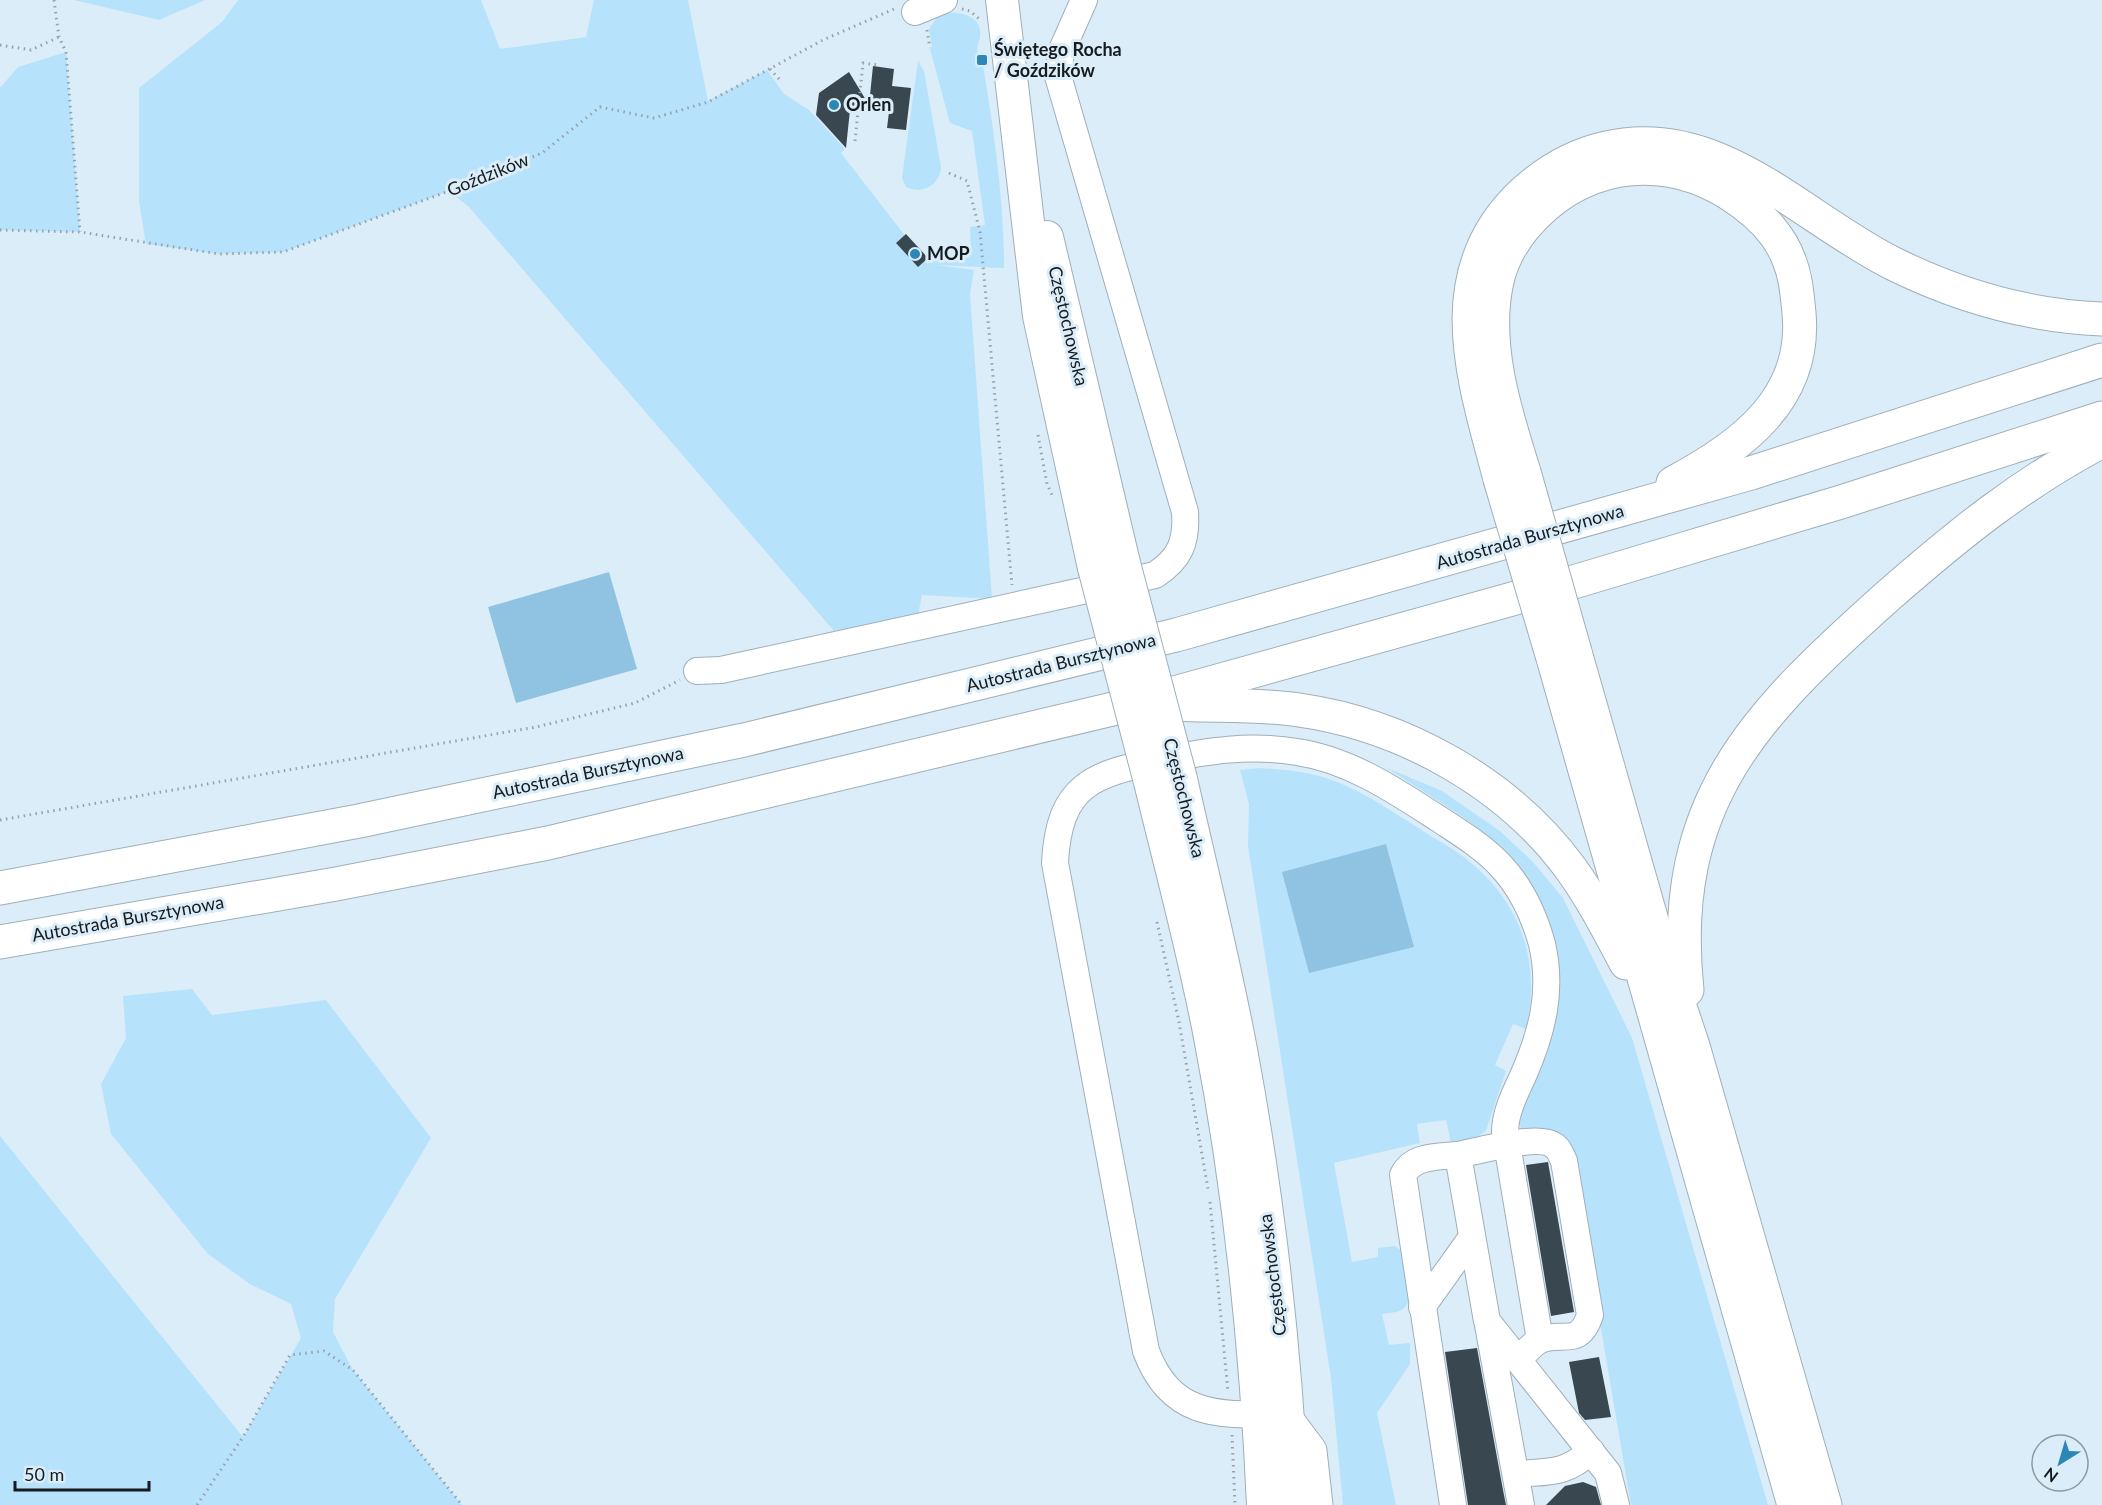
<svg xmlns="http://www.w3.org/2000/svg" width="2102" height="1505" font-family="Lato,sans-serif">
<rect width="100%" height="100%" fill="#dbedf8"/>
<!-- green -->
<g fill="#b7e2fc">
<path d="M74,0h131l-46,20z"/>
<path d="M238,0h243l19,49 86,-12 8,-37h94l20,101 59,-31 17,24 25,16 36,39 -4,4 86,111 6,-6 38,-9 -1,-22 15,-2 -13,-94 -22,-8 -20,-74 2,-1 -3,-19 10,-15c17,-4 48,0 40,27 -2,7 -2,10 -1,19l5,5c11,67 21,135 21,203l-68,-3 38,5 -4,24 22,305 -70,-4 -4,20 -84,16 -365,-424 -20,-16 -166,61 -64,2 -73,-10 -7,-43v-113l83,-66z"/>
<path d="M66,52l14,180 -80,-2v-142l18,-21z"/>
<path d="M918,61l6,10 17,96c-1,18 -19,28 -35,20l-4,-9z"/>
<path d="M1385,767l57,24 58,40 33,31 30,36 69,140 136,467h-137l-60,-352 -49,-23c-10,-16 7,-40 14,-55 32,-70 34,-128 -11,-193 -12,-17 -22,-33 -38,-46 -31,-26 -68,-47 -102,-69z"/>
<path d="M1260,768c15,1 31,2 46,5 41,7 79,34 114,56 16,11 35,20 50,33 52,43 71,101 56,167l-13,-5 -18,41 11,6 -20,60 -11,7 -24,5 -5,-23 -29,4 3,19 -86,20 18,99 26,-5v-9l17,-2 10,7c2,14 13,48 -4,57 -5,3 -13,3 -19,4l7,31 21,-2v21l-33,49 19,92h-53l-12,-127 -83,-532 1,-42 -9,-34z"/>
<path d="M192,989l20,26 114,-15 105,138 -96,161 -2,33 20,38 109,135h-462v-369l243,301 58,-99 -10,-34 -41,-20 -42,-30 -97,-120 -10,-50 25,-46 -3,-42z"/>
</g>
<!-- water -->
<g fill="#8fc3e1">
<path d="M609,572l28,97 -121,34 -28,-96z"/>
<path d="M1386,844l28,103 -105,26 -27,-101z"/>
</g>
<!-- building -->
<g fill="#394750">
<path d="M873,66l21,3 -2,17 19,2 -5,42 -19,-2 2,-16 -30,-4v4l-9,-2 -4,38 -30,-33 3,-22 30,-21 20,33z"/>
<path d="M906,234l22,24 -10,9 -22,-24z"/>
<path d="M1548,1162l26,150 -23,4 -25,-151z"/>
<path d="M1477,1348l26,142 3,15h-38l-23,-153z"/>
<path d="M1599,1357l12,60 -26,3 -6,-7 -10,-51z"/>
<path d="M1583,1482l13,5 5,18h-55l19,-19z"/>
</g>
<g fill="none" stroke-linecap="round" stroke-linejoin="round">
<!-- minor casing -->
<g stroke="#9eafb9" stroke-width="28">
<g id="minor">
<path d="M915,12l29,-12"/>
<path d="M697,671l24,-1 434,-95c25,-16 32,-33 30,-63l-127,-436 3,-24 23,-52"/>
<path d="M1422,1307l50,-70"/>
<path d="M1488,1325l33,180"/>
<path d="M1518,1360c6,-6 14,-16 22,-20 22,-10 39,9 50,-25l-26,-154c-3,-6 -5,-13 -11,-16 -15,-11 -75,6 -95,10l29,166 121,152 8,32"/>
<path d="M1276,1414c-61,2 -106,1 -130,-63l-91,-488c4,-79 38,-89 107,-103 45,-9 88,-16 135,-8 53,8 97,38 142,67 21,14 43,27 61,46 21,22 34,50 42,79 11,47 0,89 -19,132 -8,17 -18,37 -18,56l35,208"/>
<path d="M1517,1474c33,-3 47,1 74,-23"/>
<path d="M1453,1505l-50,-330c10,-20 35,-18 55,-20"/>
</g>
</g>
<!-- major casing -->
<g stroke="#9eafb9" stroke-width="34">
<g id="major">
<path d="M1002,0l37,316 55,252"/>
<path d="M1047,237l77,326"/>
<path d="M1181,779c20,90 43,180 60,271 28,150 45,303 52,455"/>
<path d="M1151,786c20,83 43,167 59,251 30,155 46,311 53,468"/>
</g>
</g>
<!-- highway casing -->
<g stroke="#9eafb9" stroke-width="35">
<g id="highway">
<path d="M1524,472c-19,-60 -41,-128 -27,-191 7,-30 25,-55 48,-75 60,-51 138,-49 199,-2 19,14 37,34 45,56 7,17 8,34 10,53 8,86 -58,134 -126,170"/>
<path d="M1500,479c-26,-99 -64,-206 24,-287 23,-21 51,-37 82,-44 113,-26 195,70 288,116 67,33 134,52 208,55"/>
<path d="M1575,652l81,283 37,111 132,459"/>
<path d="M1553,658l241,847"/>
<path d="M1159,703c47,4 94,0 140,7 105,15 209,73 272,159 21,29 38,62 55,94"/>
<path d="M0,888l359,-67 385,-81 432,-105 575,-162 351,-113"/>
<path d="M0,942l336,-58 212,-41 594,-141 435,-121 264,-79 261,-84"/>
<path d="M1687,990c-20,-190 70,-277 202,-395 70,-61 130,-110 213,-154"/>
<path d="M1289,1423l21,28 6,54"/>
</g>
</g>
<!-- path -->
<g stroke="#95a2ab" stroke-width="3" stroke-dasharray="1.5 4.5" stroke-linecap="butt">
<path d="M54,0l5,37 7,15 14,180"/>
<path d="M962,9l8,2 9,8"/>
<path d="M927,30l3,18"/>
<path d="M0,45l31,5 28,-13"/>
<path d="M770,69l10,11"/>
<path d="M855,141l8,-78 15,2"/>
<path d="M949,173l18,8 13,51 32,353"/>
<path d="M0,230l80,2 139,22 64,-2 166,-61 93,-38 58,-46 54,11 54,-16 115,-62 71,-31"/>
<path d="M1038,435l9,49 5,11"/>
<path d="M0,820l536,-93 99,-24 45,-23"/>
<path d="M1157,922l22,100 29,167"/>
<path d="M1210,1202l18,190"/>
<path d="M1232,1435l3,70"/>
<path d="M197,1505l46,-68 47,-82 34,-4 29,19 109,135"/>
</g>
<!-- minor -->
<use href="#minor" stroke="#fff" stroke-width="26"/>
<!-- major -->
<use href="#major" stroke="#fff" stroke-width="32"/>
<!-- highway -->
<use href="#highway" stroke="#fff" stroke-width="33"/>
<!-- major-bridge casing -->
<g stroke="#9eafb9" stroke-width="34" stroke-linecap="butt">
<g id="major-bridge">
<path d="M1124,563l57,216"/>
<path d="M1094,568l57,218"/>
</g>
</g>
<!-- highway-bridge casing -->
<g stroke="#9eafb9" stroke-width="35" stroke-linecap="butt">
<g id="highway-bridge">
<path d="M1524,472l51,180"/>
<path d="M1500,479l53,179"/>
</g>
</g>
<!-- major-bridge -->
<use href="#major-bridge" stroke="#fff" stroke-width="32"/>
<!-- highway-bridge -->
<use href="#highway-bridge" stroke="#fff" stroke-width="33"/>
</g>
<!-- markers -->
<g fill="#2d87b5" stroke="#dbedf8" stroke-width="2">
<rect x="976" y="54" width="12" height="12" rx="3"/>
<circle cx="834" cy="105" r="6"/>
<circle cx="915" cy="254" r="6"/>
</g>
<g text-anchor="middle" stroke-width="6" stroke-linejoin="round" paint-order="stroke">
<!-- poi labels -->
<g font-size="18" font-weight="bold" fill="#151b1f" stroke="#dbedf8" text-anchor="start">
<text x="994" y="56">Świętego Rocha<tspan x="994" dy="21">/ Goździków</tspan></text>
<text x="846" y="111">Orlen</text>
<text x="927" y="260">MOP</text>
</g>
<!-- street labels -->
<g font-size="18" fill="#151b1f" stroke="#dbedf8">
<text transform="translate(488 175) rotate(-22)" y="6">Goździków</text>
<text transform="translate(1068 326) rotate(77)" y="6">Częstochowska</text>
<text transform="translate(1530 537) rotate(-16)" y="6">Autostrada Bursztynowa</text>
<text transform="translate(1061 663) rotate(-14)" y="6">Autostrada Bursztynowa</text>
<text transform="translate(588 773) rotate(-12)" y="6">Autostrada Bursztynowa</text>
<text transform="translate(1184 798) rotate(76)" y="6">Częstochowska</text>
<text transform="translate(128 919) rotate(-10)" y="6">Autostrada Bursztynowa</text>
<text transform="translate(1273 1275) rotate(-97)" y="6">Częstochowska</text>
</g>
</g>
<!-- north arrow -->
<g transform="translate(2060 1463) rotate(217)"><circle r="28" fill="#dbedf8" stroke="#8c99a1" stroke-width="1.5"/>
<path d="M0-4.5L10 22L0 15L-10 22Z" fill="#2d87b5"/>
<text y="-9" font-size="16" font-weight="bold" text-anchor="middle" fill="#151b1f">N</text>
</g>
<!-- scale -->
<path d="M15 1481v9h134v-9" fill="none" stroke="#151b1f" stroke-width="3"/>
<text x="24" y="1481" font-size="18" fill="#151b1f" stroke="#dbedf8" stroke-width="4.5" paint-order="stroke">50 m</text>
</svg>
